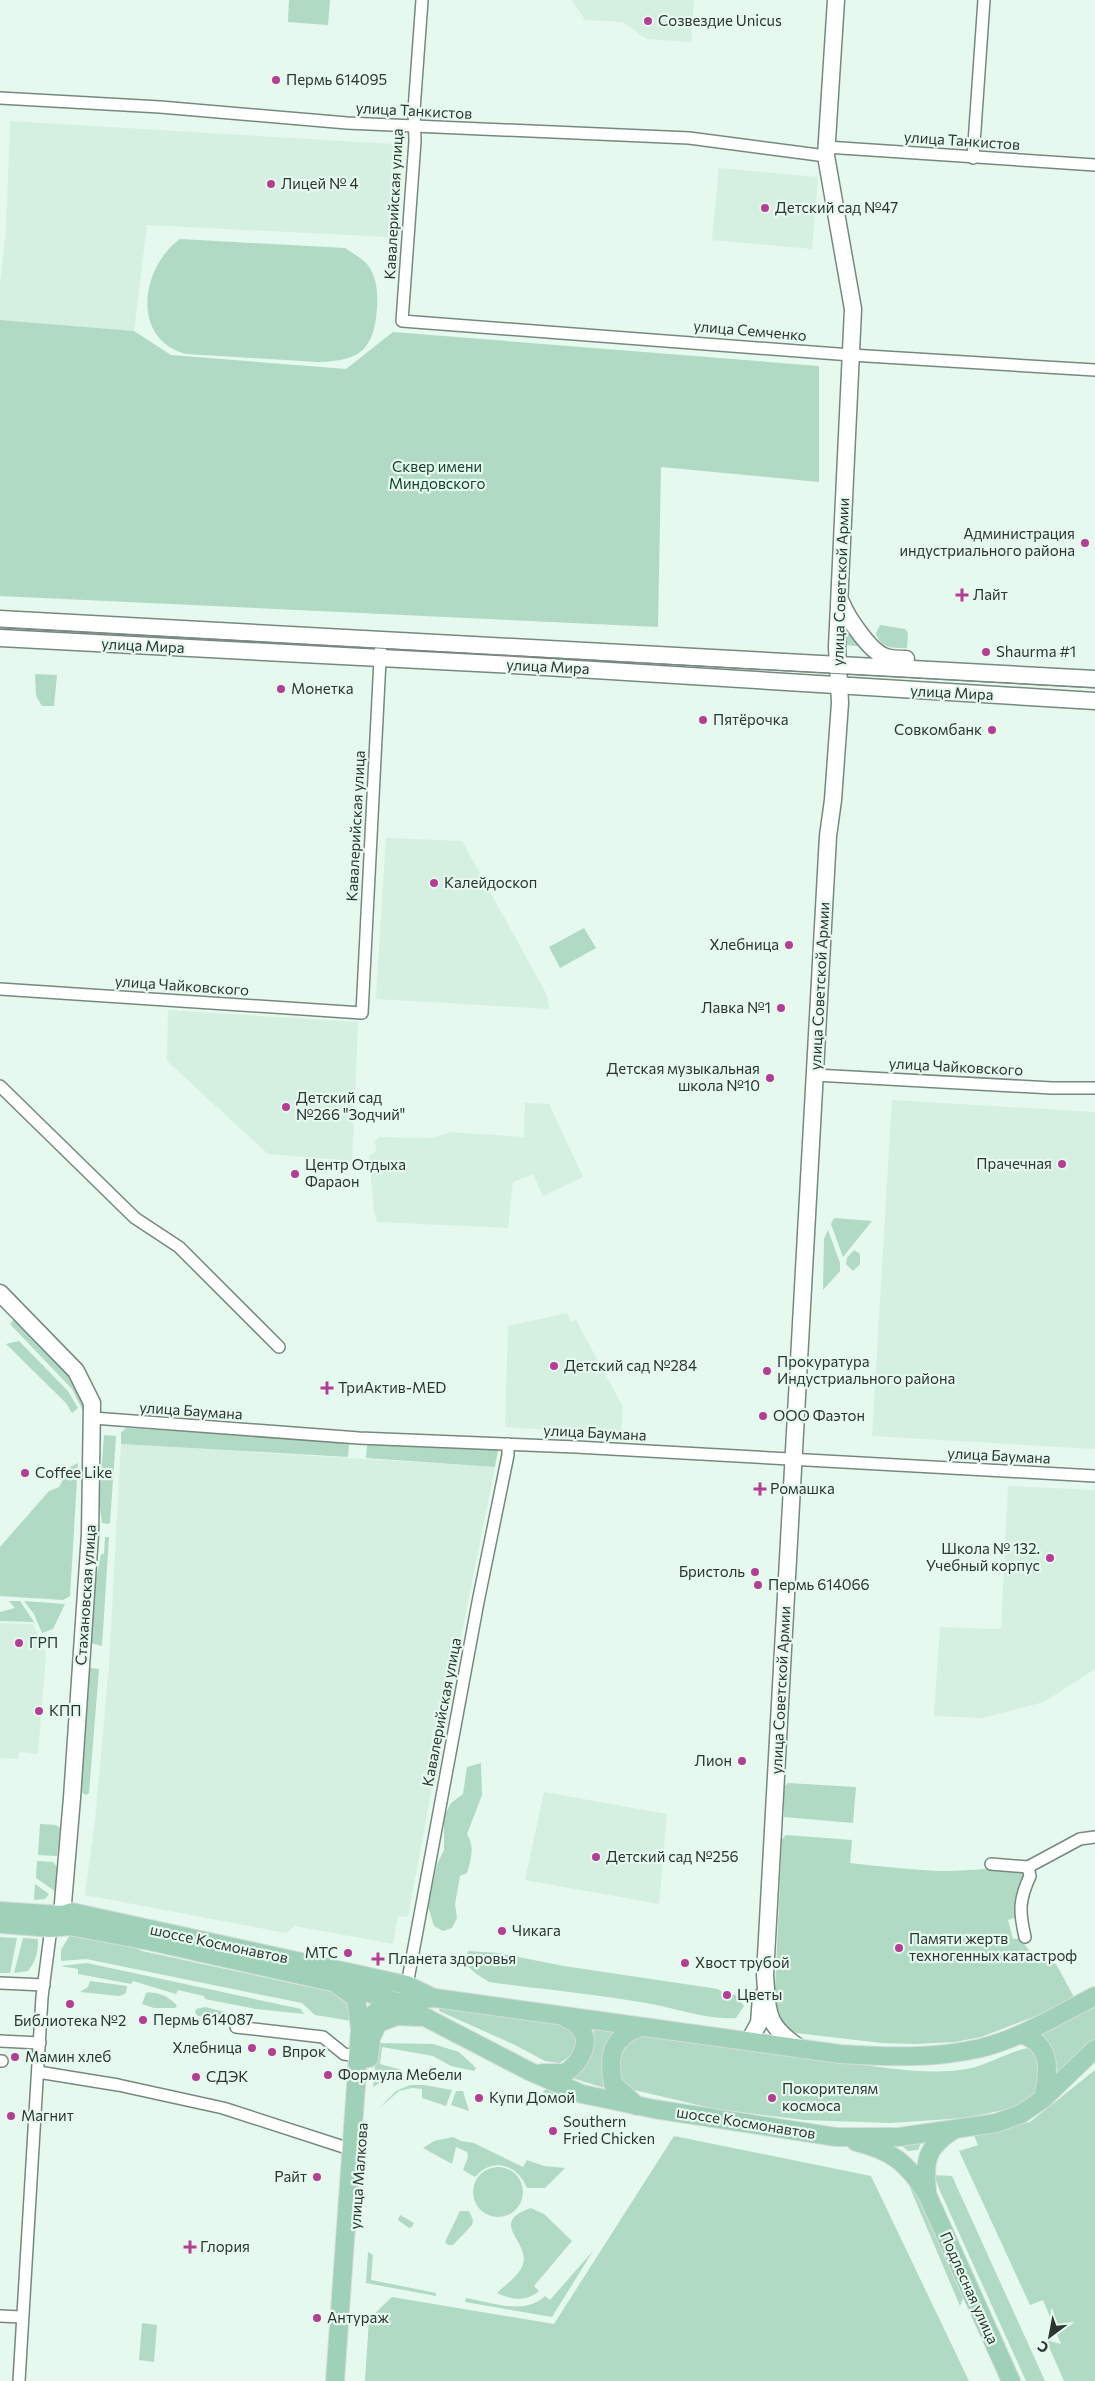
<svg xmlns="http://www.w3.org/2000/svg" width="1095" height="2381" font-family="Commissioner,sans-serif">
<rect width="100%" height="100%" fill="#e5f9ee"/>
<!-- built -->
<g fill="#d5f0e0">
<path d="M572,0h122l-3,42 -44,-3 -24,-17 -38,-2z"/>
<path d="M10,121l383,23 -5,93 -241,-12 -13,106 -134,-11v-37l6,-51z"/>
<path d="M719,168l99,9 -6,72 -100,-9z"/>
<path d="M386,838l76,3 85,154 2,14 -173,-10z"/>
<path d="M168,1010l190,12 -6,139 -84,-7 -101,-93z"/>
<path d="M892,1100l203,12v337l-223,-13z"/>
<path d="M525,1103l24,1 34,73 -40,19 -10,-22 -20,8 -5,46 -131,-6 -3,-12 -5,-54 7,-4 -1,-11 4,-4 52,1 20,-6 73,5z"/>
<path d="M567,1313l4,9 5,-2 47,87 -2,28 -116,-8 3,-101z"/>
<path d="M121,1444l374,23 -50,250 -37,200 -10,-1 -5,28 -98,-18 -9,7 -201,-38 10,-75 14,-155z"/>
<path d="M1008,1486l87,4v179l-51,33 -62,16 -48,-2 6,-89 61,2z"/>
<path d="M0,1623l33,1 13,30 -8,100 -19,-2 -1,7 -18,-1z"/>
<path d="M544,1792l123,22 -8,90 -134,-24z"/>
</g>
<!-- green -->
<g fill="#b0dac3">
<path d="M289,0h41l-2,25 -40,-3z"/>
<path d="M180,239l165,9c9,6 21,12 26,22 6,12 7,25 6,38 -3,42 -17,53 -59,54l-132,-8c-56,-15 -45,-87 -6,-115z"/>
<path d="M0,320l134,11 37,24 175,14 47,-37 426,34v116l-158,-15 -3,160 -658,-31z"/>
<path d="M846,617l23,30 -25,-2z"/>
<path d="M880,625l25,4 3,4 -1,15c-15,0 -26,1 -31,-15z"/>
<path d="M35,674l22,1 -3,31h-12l-6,-10z"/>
<path d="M584,928l12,20 -36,20 -11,-21z"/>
<path d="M834,1218l38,3 -29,36 -12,-33z"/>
<path d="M828,1230l12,33v8l-17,19 1,-51z"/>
<path d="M854,1250l6,4v10l-7,7 -7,-7 1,-6z"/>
<path d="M17,1316c19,20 73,67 66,95l-11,-22 -62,-65z"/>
<path d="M19,1341l49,50 10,17 -6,5 -6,-10 -60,-59z"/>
<path d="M126,1428l220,13 3,4 -1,12 -227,-13v-11z"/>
<path d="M104,1435l12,1 -6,87 -2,1 -6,-1 -3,-21z"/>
<path d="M372,1443l126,7 -3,17 -129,-9 1,-12z"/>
<path d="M78,1463l-8,133 -7,4 -63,-4v-49l49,-56 10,-4 11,-20z"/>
<path d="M105,1537h4l-7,109 -11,-3 3,-54 7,-35h3z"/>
<path d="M9,1601h11l16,24 -3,-3 -33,-1v-9l15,-4z"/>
<path d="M24,1601l41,3 -12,25 -11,4 -8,-19z"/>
<path d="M90,1668l9,1 -10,124 -3,2 -7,-4 8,-120z"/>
<path d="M481,1763l1,32 -15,39c8,13 4,25 0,39l-7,3 -5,28 2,14 -5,10 -9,3 -9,-5 -6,-20 9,-42 7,-14v-34l7,-13 12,-9 4,-27z"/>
<path d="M788,1783l68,4 -3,36 -69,-6v-30z"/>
<path d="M40,1824l16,1 4,3 -3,28 -19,-1z"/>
<path d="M786,1835l66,5 -2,23c30,3 60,7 90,8 25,1 63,-7 85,3l-8,43 -9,3 5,19 8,-1c9,17 18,23 35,26l19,35 -34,15 -60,23 -26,5 -41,2 -32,-1 -86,-10 -14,-10 -8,-13 8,-171z"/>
<path d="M37,1861l16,1 4,5 -1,25 -20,-14z"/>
<path d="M35,1884l14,10 -4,5 -11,1z"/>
<path d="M71,1933l54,9 17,9 204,44 6,26 -37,-6 -13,-12 -216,-44 -25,2v-11z"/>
<path d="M0,1937l17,1 -7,35h-10z"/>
<path d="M23,1938l15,1c0,13 -2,22 -10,32l-14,2z"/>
<path d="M468,1951l30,2 66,13 154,23 7,5 11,1 8,11 -8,12c-31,2 -60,-10 -90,-15 -52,-9 -105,-14 -157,-21l-14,-9 -9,-9z"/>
<path d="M87,1963l214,46 3,5 -48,-5 -51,-10 -1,-3 -26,-6 -2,4 -43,-13 -2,3 -53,-10v-5l-18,-3z"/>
<path d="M90,1981l37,5 -1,7 -6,3 -40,-4 8,-5z"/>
<path d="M146,1993c11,-2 24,4 31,13l-2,2h-21l-12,-4z"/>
<path d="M205,2007l20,5 -2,6 -25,-2 -3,-3 1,-4z"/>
<path d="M440,2007l131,16 5,5c1,18 -1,27 -17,35l-14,-2 -32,-17 -74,-33z"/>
<path d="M1095,2007v35l-37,36c-3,-17 -5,-31 -17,-45z"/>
<path d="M594,2027l21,2 -5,9 -2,51 -36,-11 21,-31z"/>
<path d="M633,2034l253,34c28,3 57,6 86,0 14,-3 48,-21 58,-20l7,6 3,11 -2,22 -6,10 -14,10 -53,11 -75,5 -86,-3 -89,-11 -85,-20c-19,-19 -10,-36 3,-55z"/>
<path d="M377,2043l56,1 26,8 17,16 -2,3 -23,-5 -18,-10 -51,-9 -2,17 22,6 -29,17z"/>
<path d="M1095,2070v311h-31l-18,-41 15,4 -18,-44 -13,5 -71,-154 19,-6 -5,-12 57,-11z"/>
<path d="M410,2085h14l28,5 -6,16 -24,-8v-9l-10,-1 -13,3 -21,18 18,-18z"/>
<path d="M546,2089l43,16 -26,-5 -20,-8z"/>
<path d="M456,2091h7l6,20 -18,-6z"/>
<path d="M674,2136l197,40 98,205h-604l4,-62 23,-22 162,27z"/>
<path d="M453,2137l8,4 13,2 49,24 4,-7 17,6 21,2 -20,20h-18c-9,-23 -34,-32 -52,-11l-12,-7 5,-13 -1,-5 -11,-5 -4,17 -29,-16 11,-7z"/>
<path d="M921,2143l-3,7 -10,1 -6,-5v-2z"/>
<path d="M900,2166l13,21 50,111 -3,8 -52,-123 -12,-12z"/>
<circle cx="498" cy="2192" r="25"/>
<path d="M934,2175l18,1 93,205h-19l-86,-190z"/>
<path d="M531,2208l13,6 28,27 -38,45 5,5c-13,11 -27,9 -42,2 8,-8 23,-18 26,-29 7,-23 -36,-41 8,-56z"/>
<path d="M460,2211h9l4,9 -1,5 -19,20h-5l-3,-3z"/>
<path d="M400,2215l14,8 -2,4 -3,1 -11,-8z"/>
<path d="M593,2251l-41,66 -87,-15 1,-4c25,4 58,18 79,-2l5,4z"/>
<path d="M368,2252l5,3 -2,25 65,13v3l-70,-13z"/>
<path d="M142,2323l15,2 -3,37 -15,-2z"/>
</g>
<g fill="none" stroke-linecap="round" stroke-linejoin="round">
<!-- street casing -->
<g stroke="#77897f" stroke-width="14">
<g id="street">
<path d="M422,0l-8,110 1,31 -13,180 449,34 244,15"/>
<path d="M0,98l160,9 187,16 342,15 137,18"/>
<path d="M826,147l269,18"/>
<path d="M973,158l11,-158"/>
<path d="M0,989l362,24 19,-373"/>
<path d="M815,1075l237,13h43"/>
<path d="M0,1086l135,132 44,29 100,100"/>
<path d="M93,1418l266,20 217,9 519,29"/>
<path d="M991,1864l37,3 52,-28 15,-2"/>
<path d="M1025,1937c-6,-26 -6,-37 5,-61l-2,-9"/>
<path d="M0,1983l44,2"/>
<path d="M407,1985l71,-383 30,-147v-11"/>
<path d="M236,2027l87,10 21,17 13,2"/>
<path d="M0,2041l40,2"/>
<path d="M0,2061h2"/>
<path d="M38,2072l80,13 105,23 127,41"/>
<path d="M0,2316l21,1"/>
<path d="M19,2381l23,-384 9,-69"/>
</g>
</g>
<!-- secondary casing -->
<g stroke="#77897f" stroke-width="19">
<g id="secondary">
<path d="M841,602c6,15 29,50 45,55 6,2 14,2 20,2"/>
<path d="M0,619l1095,60"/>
<path d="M0,638l513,27 582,36"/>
<path d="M0,1293l76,78 16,32 -2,131 -18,264 -10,117 -8,9"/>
<path d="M749,2041l10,-18 2,-26"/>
<path d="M801,2049c-35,-24 -33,-33 -36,-74l63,-1139 5,-36 7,-97 -3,-56 16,-338 -27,-153 10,-156"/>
</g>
</g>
<!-- primary casing -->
<g stroke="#d9dbda" stroke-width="20">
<g id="primary">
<path d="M0,1911l62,4 10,-3 335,73 25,12"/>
<path d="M0,1924l51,4 18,-2 80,15 183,41 62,19 135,70 53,23 72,15 182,28h63l97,-14 25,-9 22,-15 52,-50"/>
<path d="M360,2029c20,-30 43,-28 75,-31l405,56c48,3 94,5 141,-6 40,-10 77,-33 114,-52"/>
<path d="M1021,2034c32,11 28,37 22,65"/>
<path d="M369,2058l2,-20 7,-15 19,-7 22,1"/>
<path d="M542,2073h23c14,-9 29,-32 13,-47 -3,-4 -9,-6 -13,-9"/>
<path d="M637,2106l-24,-22c-5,-29 -2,-47 28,-57"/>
<path d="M856,2142c37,9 51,21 71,52l84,187"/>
<path d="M927,2191c-3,-30 -1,-43 25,-60"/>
<path d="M335,2381l25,-352 -4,-31 -17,-12"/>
</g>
</g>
<!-- street -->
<use href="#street" stroke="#fff" stroke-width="11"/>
<!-- secondary -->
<use href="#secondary" stroke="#fff" stroke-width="16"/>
<!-- primary -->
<use href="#primary" stroke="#9ed1b8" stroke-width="18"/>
<!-- tram -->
<path stroke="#7b8881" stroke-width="1" d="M0,627l1095,61"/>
</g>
<!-- markers -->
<g fill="#b53e94" stroke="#e5f9ee" stroke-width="2">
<circle cx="648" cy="21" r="5"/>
<circle cx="276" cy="80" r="5"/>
<circle cx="271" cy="184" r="5"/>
<circle cx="765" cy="208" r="5"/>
<circle cx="1085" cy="543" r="5"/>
<path d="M959.5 587.5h5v5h5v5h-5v5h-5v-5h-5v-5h5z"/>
<circle cx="986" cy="652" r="5"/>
<circle cx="281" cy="689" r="5"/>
<circle cx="703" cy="720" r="5"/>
<circle cx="992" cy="730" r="5"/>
<circle cx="434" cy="883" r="5"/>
<circle cx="789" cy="945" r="5"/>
<circle cx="781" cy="1008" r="5"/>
<circle cx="770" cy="1078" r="5"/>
<circle cx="286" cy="1107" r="5"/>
<circle cx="1062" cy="1164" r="5"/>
<circle cx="295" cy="1174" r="5"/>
<circle cx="554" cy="1366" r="5"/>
<circle cx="767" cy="1371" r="5"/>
<path d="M324.5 1380.5h5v5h5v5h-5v5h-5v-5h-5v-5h5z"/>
<circle cx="763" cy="1416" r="5"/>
<circle cx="25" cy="1473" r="5"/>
<path d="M757.5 1481.5h5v5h5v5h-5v5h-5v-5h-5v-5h5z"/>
<circle cx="1050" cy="1558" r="5"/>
<circle cx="755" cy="1572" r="5"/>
<circle cx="758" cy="1585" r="5"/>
<circle cx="19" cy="1643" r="5"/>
<circle cx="39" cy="1711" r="5"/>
<circle cx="742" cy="1761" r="5"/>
<circle cx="596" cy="1857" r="5"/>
<circle cx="502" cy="1931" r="5"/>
<circle cx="899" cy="1948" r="5"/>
<circle cx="348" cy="1953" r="5"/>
<path d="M375.5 1951.5h5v5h5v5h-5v5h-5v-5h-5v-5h5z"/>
<circle cx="685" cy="1963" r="5"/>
<circle cx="727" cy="1995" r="5"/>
<circle cx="70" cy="2004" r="5"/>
<circle cx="143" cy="2020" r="5"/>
<circle cx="252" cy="2048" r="5"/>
<circle cx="272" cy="2052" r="5"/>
<circle cx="15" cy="2057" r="5"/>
<circle cx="328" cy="2075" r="5"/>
<circle cx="196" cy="2077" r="5"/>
<circle cx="479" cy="2098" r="5"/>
<circle cx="772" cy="2098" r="5"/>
<circle cx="11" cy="2116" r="5"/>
<circle cx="553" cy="2131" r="5"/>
<circle cx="317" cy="2177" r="5"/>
<path d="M187.5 2239.5h5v5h5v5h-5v5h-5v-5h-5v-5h5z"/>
<circle cx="317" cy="2318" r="5"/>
</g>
<g text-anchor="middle" stroke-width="4.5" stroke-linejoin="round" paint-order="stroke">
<!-- poi labels -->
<g font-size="15" fill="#2d3531" stroke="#e5f9ee" text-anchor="start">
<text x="658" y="26">Созвездие Unicus</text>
<text x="286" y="85">Пермь 614095</text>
<text x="281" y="189">Лицей № 4</text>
<text x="775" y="213">Детский сад №47</text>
<text x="1075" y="539" text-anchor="end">Администрация<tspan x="1075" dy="17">индустриального района</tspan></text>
<text x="973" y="600">Лайт</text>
<text x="996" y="657">Shaurma #1</text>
<text x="291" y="694">Монетка</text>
<text x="713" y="725">Пятёрочка</text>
<text x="982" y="735" text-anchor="end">Совкомбанк</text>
<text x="444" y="888">Калейдоскоп</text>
<text x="779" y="950" text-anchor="end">Хлебница</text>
<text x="771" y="1013" text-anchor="end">Лавка №1</text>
<text x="760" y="1074" text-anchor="end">Детская музыкальная<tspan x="760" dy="17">школа №10</tspan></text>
<text x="296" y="1103">Детский сад<tspan x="296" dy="17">№266 "Зодчий"</tspan></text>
<text x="1052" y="1169" text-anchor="end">Прачечная</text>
<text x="305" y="1170">Центр Отдыха<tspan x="305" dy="17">Фараон</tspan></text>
<text x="777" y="1367">Прокуратура<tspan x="777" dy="17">Индустриального района</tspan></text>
<text x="564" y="1371">Детский сад №284</text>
<text x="338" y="1393">ТриАктив-MED</text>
<text x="773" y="1421">ООО Фаэтон</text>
<text x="35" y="1478">Coffee Like</text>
<text x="770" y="1494">Ромашка</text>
<text x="1040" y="1554" text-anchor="end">Школа № 132.<tspan x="1040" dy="17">Учебный корпус</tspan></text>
<text x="745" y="1577" text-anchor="end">Бристоль</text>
<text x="768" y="1590">Пермь 614066</text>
<text x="29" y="1648">ГРП</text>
<text x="49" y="1716">КПП</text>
<text x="732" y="1766" text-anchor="end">Лион</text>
<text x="606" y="1862">Детский сад №256</text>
<text x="512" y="1936">Чикага</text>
<text x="909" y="1944">Памяти жертв<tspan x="909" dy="17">техногенных катастроф</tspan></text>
<text x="338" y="1958" text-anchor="end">МТС</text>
<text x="388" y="1964">Планета здоровья</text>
<text x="695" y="1968">Хвост трубой</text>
<text x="737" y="2000">Цветы</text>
<text x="153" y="2025">Пермь 614087</text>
<text x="70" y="2026" text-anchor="middle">Библиотека №2</text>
<text x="242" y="2053" text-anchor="end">Хлeбница</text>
<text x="282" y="2057">Впрок</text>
<text x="25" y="2062">Мамин хлеб</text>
<text x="338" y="2080">Формула Мебели</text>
<text x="206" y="2082">СДЭК</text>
<text x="782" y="2094">Покорителям<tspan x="782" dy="17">космоса</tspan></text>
<text x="489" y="2103">Купи Домой</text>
<text x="21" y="2121">Магнит</text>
<text x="563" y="2127">Southern<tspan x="563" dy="17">Fried Chicken</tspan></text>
<text x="307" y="2182" text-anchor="end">Райт</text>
<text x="200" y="2252">Глория</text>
<text x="327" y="2323">Антураж</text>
</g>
<!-- street labels -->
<g font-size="15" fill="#2d3531" stroke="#e5f9ee">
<text transform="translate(414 111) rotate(3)" y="5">улица Танкистов</text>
<text transform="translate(962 141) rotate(4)" y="5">улица Танкистов</text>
<text transform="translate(394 204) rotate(-87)" y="5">Кавалерийская улица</text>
<text transform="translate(750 331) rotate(5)" y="5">улица Семченко</text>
<text transform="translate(841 582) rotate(-88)" y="5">улица Советской Армии</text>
<text transform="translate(143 646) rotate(3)" y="5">улица Мира</text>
<text transform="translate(548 667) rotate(3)" y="5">улица Мира</text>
<text transform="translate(952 693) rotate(3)" y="5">улица Мира</text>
<text transform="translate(356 826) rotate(-87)" y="5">Кавалерийская улица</text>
<text transform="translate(182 986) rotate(4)" y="5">улица Чайковского</text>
<text transform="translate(820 986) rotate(-87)" y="5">улица Советской Армии</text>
<text transform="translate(956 1067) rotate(3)" y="5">улица Чайковского</text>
<text transform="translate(191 1411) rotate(4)" y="5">улица Баумана</text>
<text transform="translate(595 1433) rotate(3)" y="5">улица Баумана</text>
<text transform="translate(999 1456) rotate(3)" y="5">улица Баумана</text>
<text transform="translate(86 1595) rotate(-86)" y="5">Стахановская улица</text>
<text transform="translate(781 1690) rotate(-87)" y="5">улица Советской Армии</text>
<text transform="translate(442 1712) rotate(-79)" y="5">Кавалерийская улица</text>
<text transform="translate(219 1944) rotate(12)" y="5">шоссе Космонавтов</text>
<text transform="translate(746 2123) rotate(9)" y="5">шоссе Космонавтов</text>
<text transform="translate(359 2176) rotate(-86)" y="5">улица Малкова</text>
<text transform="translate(969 2288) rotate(66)" y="5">Подлесная улица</text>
</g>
<!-- park labels -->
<g font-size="15" fill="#14432e" stroke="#e5f9ee">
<text x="437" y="472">Сквер имени<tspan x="437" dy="17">Миндовского</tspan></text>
</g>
</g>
<!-- north arrow -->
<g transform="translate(1050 2336) rotate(212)" stroke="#e5f9ee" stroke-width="4" paint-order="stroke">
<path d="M0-4L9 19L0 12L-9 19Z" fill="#2d3531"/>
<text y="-8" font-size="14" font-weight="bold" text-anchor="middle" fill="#2d3531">С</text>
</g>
</svg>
